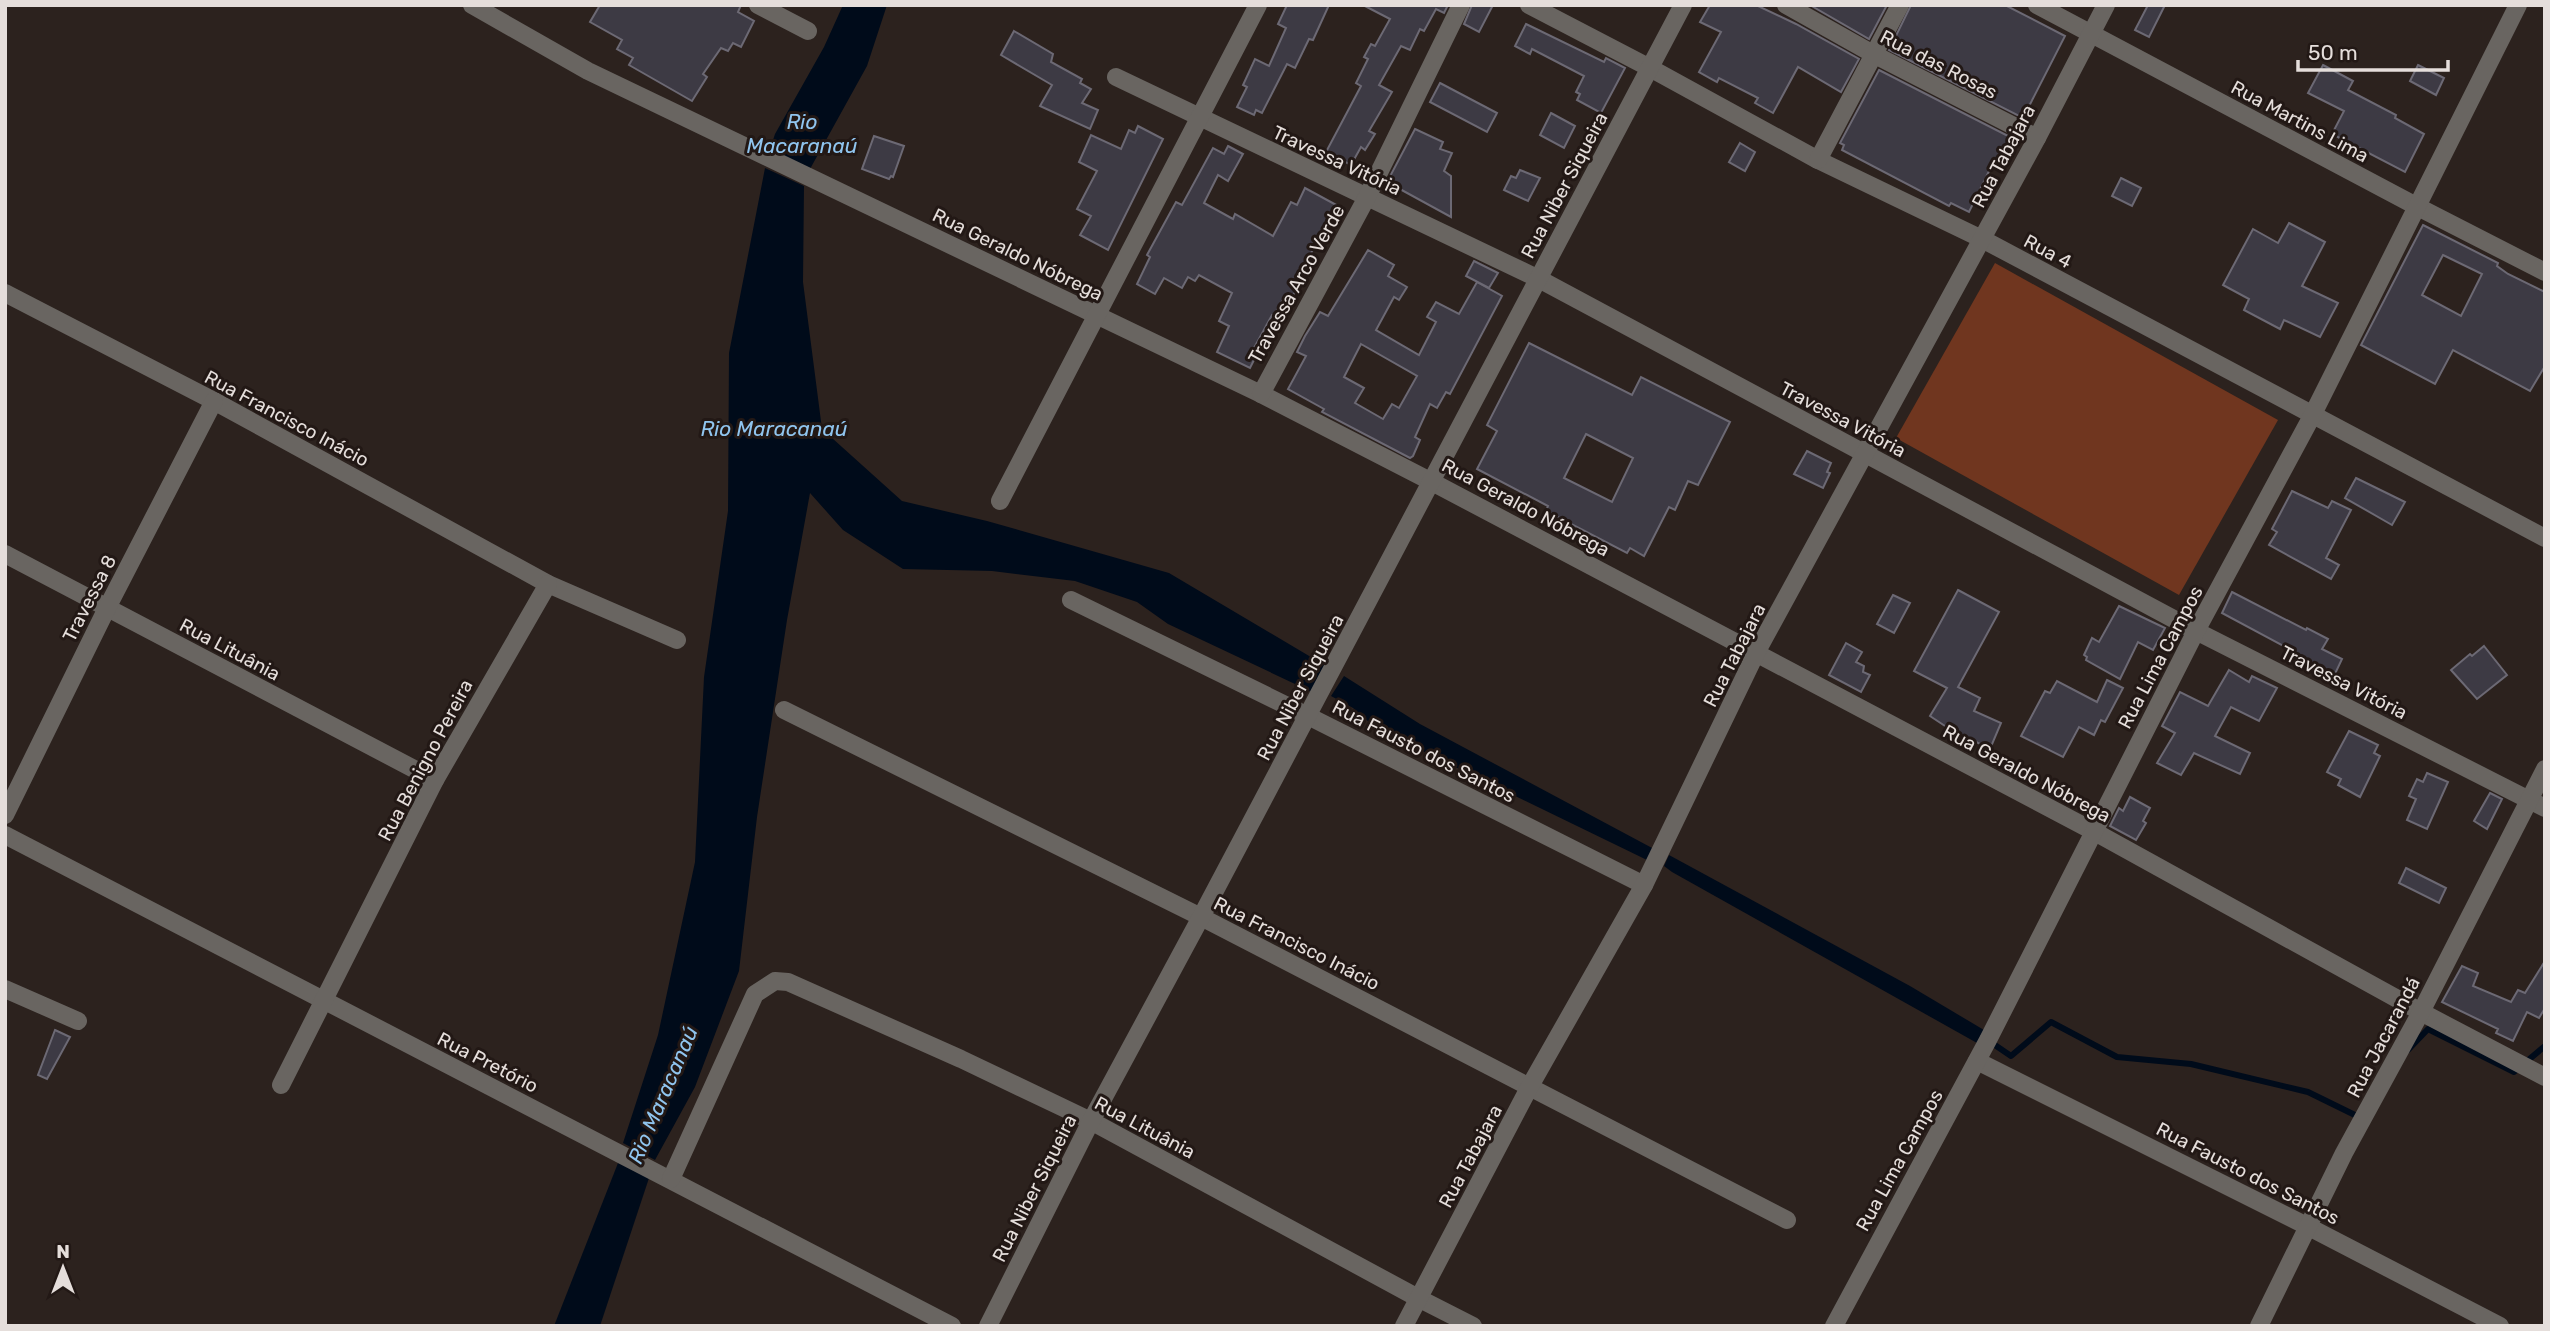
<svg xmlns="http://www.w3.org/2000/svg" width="2550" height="1331" font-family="Rubik,sans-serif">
<rect width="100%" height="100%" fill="#2c221e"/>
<!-- green -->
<path fill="#70361f" d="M1995,263l283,157 -99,175 -283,-157z"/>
<!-- water -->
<g fill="#000b1a">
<path d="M843,5h44l-20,61 -57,103 -40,-20 5,-15 49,-87z"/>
<path d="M765,168l39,18 -1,96 19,147 80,72 85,20 182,52 157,93 -14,26 -144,-68 -31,-22 -62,-21 -83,-10 -89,-2 -60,-39 -33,-37 -23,127 -30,197 -18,154 -44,116 -40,73 -32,-17 35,-108 37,-173 9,-185 24,-166 1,-158z"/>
<path d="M1344,676l76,48 234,125 -7,11 -270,-131 -24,-21 -22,-12z"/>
<path d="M1669,855l241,131 74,44 -7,13 -305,-171 -8,-6z"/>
<path d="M618,1163l31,15 -49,148h-46z"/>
</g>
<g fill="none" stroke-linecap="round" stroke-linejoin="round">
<!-- stream -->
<g stroke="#000b1a" stroke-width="6">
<path d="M1989,1041l22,15 40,-34 66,35 74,7 117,28 51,25"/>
<path d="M2408,1050l20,-21 86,43 31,-26"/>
</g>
</g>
<!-- building -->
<g fill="#3d3a44" stroke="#6c6974" stroke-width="2" fill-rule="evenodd">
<path d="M600,5h141l-3,7 16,9 -13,26 -8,-4 -5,8 -7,-3 -18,26 4,3 -15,24 -63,-36 4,-7 -16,-9 5,-9 -32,-18z"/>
<path d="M1287,5h42l-16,35 -4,-1 -14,29 -8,-4 -25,49 -6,-3 -2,5 -17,-8 10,-20 -4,-2 12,-26 14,7 17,-38 -8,-4z"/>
<path d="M1363,5h85l-4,8 -8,-4 -12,22 -4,-2 -10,21 -9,-4 -22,39 13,7 -23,39 6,3 -10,16 -4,-3 -10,18 -25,-13 35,-66 -5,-3 12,-24 -4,-2 7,-13 4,2 15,-27z"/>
<path d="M1472,5h21l-14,27 -15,-8z"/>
<path d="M1710,5h46l40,19 63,35 -18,33 -43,-25 -25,46 -18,-10 3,-5 -39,-20 -2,4 -18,-10 22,-40 -21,-10z"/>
<path d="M1810,5h77l-18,34z"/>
<path d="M1911,5h94l60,31 -42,82 -134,-68z"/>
<path d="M2148,5h17l-16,32 -14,-7z"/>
<path d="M1526,24l78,38 2,-4 19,10 -24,45 -24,-13 3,-6 -4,-2 8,-16 -52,-27 -2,5 -15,-8z"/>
<path d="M1014,31l39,23 -2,8 31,17 -2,4 11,6 -9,14 16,7 -8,19 -50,-23 12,-21 -51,-30z"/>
<path d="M2323,65l30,16 -5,9 48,25 -1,3 29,16 -19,38 -73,-38 12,-23 -36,-18z"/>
<path d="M2418,65l26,13 -8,17 -26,-14z"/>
<path d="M1879,70l133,68 -15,29 -5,-2 -23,47 -18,-9 -2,3 -107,-56 2,-5 -4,-2z"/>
<path d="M1440,83l57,30 -10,19 -57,-30z"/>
<path d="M1551,113l24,13 -11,22 -24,-13z"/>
<path d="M1138,126l25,13 -55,111 -28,-15 11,-19 -14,-7 20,-38 -18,-9 12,-27 30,14 8,-19 6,3z"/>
<path d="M1415,129l28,13 -3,7 12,4 -8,18 7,5v41l-64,-35z"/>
<path d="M874,136l30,10 -11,31 -2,-1 -2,3 -27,-10z"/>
<path d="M1740,143l15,9 -10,19 -16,-9z"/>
<path d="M1228,146l15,8 -15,27 -10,-6 -14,28 29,16 2,-5 38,22 18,-34 6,3 8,-17 35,19 -13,25 -3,-2 -31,55 5,2 -10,17 -6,-3 -8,15 -2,-1 -18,33 5,2 -9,18 -33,-16 12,-26 -10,-5 13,-28 -33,-18 -4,6 -7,-4 -6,11 -18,-10 -9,16 -18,-10 13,-27 -3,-2 29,-53 6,3 31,-57 11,6z"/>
<path d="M1520,170l20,8 -12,23 -24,-11 7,-14 5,2z"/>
<path d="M2121,178l20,10 -9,18 -20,-10z"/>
<path d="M2289,223l36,19 -23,44 36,17 -18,34 -36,-17 -4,9 -36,-19 5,-11 -26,-14 30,-56 25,14z"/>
<path d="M2423,225l75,38 -1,3 11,8 37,18v74l-15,25 -77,-41 -18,34 -74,-39zM2443,255l39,19 -21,42 -39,-21z"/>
<path d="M1368,250l26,15 -6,11 19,11 -8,13 -5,-3 -18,33 43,25 17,-33 -9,-5 9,-15 23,12 18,-32 25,14 -52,98 -4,-2 -9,16 -7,-4 -15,33 5,3 -7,16 -3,2 -88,-46 2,-3 -36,-20 18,-33 -9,-4 8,-16 15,-24 8,4zM1361,344l56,32 -18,32 -7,-4 -9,15 -28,-16 9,-15 -20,-11z"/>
<path d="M1474,261l24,12 -9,15 -23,-12z"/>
<path d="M1529,343l103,52 9,-18 89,45 -32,63 -10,-4 -13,29 -6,-3 -25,49 -14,-8 -3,5 -81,-42 2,-5 -71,-37 20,-38 -10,-6zM1586,434l47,24 -21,44 -48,-24z"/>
<path d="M1807,451l24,12 -4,9 3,1 -7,15 -29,-14z"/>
<path d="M2356,478l49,24 -13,23 -47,-27z"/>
<path d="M2292,491l36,17 4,-7 19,9 -25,48 13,7 -8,14 -62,-34 8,-13 -5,-3z"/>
<path d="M1958,590l41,22 -41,75 22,11 -6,13 27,12 -11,26 -28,-14 -2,6 -15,-8 3,-5 -18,-12 17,-28 -33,-17z"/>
<path d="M2232,592l74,38 1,-2 21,11 -6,10 20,10 -8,17 -41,-21 2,-3 -73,-39z"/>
<path d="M1893,595l17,8 -16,30 -17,-9z"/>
<path d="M2119,606l46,22 -12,22 -15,-8 -18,37 -34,-19 1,-3 -3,-2 8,-17 7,4z"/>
<path d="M1846,643l16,9 -6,10 8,4 -1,6 7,3 -9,17 -32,-17z"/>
<path d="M2484,646l23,29 -30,24 -26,-29 19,-16 2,2z"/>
<path d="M2229,670l20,12 3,-6 25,12 -18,33 -28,-14 -16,29 35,17 -10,21 -46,-21 -13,22 -24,-12 18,-30 -13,-7 18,-34 28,14z"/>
<path d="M2107,680l16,8 -18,34 -4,-2 -7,15 -15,-8 -16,30 -42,-21 24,-45 5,2 7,-12 40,21z"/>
<path d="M2349,731l29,14 -4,8 6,3 -20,41 -22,-12 3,-6 -14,-7z"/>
<path d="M2427,773l21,9 -21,47 -20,-9 9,-21 -7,-3 8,-17 6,3z"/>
<path d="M2490,793l12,6 -15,30 -13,-8z"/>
<path d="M2130,797l20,11 -7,13 3,2 -10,17 -26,-14 9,-18 4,3z"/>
<path d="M2406,868l40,20 -7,15 -40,-20z"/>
<path d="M2545,961v47l-6,10 -12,-6 -14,29 -17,-8 2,-4 -56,-27 20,-36 16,7 -5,13 38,16 7,-12 7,3z"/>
<path d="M55,1030l15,7 -23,42 -9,-4z"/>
</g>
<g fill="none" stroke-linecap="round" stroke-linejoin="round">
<!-- street -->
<g stroke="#696561" stroke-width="18">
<path d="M472,5l116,66 673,323 171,88 661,349 328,181 124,65"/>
<path d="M758,5l50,26"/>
<path d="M1529,5l121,63 168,92 164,79 563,299"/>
<path d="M1786,5l89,50 162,83"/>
<path d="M2037,5l381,202 127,65"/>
<path d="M1116,77l423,202 657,352 349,177"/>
<path d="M1818,160l82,-155"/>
<path d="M5,293l209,108 334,183 129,56"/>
<path d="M1261,394l106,-197 94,-192"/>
<path d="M1000,501l258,-496"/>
<path d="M5,554l430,226"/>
<path d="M1071,600l237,116 336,169"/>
<path d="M784,710l417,207 586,303"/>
<path d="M5,815l102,-207 107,-207"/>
<path d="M5,835l947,491"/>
<path d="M5,989l73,32"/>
<path d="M1977,1061l330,165 193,100"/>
<path d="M281,1085l154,-305 113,-196"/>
<path d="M671,1179l84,-185 20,-13 13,1 173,77 130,62 327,177 55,28"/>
<path d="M988,1326l103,-205 110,-204 482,-912"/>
<path d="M1404,1326l126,-240 114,-201 112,-232 281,-515 69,-133"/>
<path d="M1834,1326l154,-286 208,-409 116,-215 206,-411"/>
<path d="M2259,1326l85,-173 77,-141 124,-243"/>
</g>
</g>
<g text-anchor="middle" stroke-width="6" stroke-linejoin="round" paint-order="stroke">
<!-- street labels -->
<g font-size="19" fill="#e5dedb" stroke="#221815">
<text transform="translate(1939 64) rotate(27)" y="7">Rua das Rosas</text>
<text transform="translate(2300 121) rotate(28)" y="7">Rua Martins Lima</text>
<text transform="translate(2003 156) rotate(-62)" y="7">Rua Tabajara</text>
<text transform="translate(1337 160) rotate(25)" y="7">Travessa Vitória</text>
<text transform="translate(1564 185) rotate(-62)" y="7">Rua Niber Siqueira</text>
<text transform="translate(2048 251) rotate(28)" y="7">Rua 4</text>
<text transform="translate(1018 254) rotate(26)" y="7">Rua Geraldo Nóbrega</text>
<text transform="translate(1296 284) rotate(-61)" y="7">Travessa Arco Verde</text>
<text transform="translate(287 418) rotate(28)" y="7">Rua Francisco Inácio</text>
<text transform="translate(1843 419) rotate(28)" y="7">Travessa Vitória</text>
<text transform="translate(1526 507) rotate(28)" y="7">Rua Geraldo Nóbrega</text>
<text transform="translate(89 598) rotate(-63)" y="7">Travessa 8</text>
<text transform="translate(230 649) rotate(28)" y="7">Rua Lituânia</text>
<text transform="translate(1734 655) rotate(-63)" y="7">Rua Tabajara</text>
<text transform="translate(2160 657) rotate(-62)" y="7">Rua Lima Campos</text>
<text transform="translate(2344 682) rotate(27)" y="7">Travessa Vitória</text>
<text transform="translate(1300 687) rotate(-62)" y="7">Rua Niber Siqueira</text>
<text transform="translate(1424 751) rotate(27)" y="7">Rua Fausto dos Santos</text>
<text transform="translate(425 760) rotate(-62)" y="7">Rua Benigno Pereira</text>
<text transform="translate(2027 773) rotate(28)" y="7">Rua Geraldo Nóbrega</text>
<text transform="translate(1297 943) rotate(27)" y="7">Rua Francisco Inácio</text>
<text transform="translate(2383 1037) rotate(-62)" y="7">Rua Jacarandá</text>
<text transform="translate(488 1062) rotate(27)" y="7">Rua Pretório</text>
<text transform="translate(1145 1127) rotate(28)" y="7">Rua Lituânia</text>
<text transform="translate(1470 1156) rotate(-62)" y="7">Rua Tabajara</text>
<text transform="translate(1899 1160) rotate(-61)" y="7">Rua Lima Campos</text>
<text transform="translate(2248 1173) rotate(27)" y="7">Rua Fausto dos Santos</text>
<text transform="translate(1034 1188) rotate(-63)" y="7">Rua Niber Siqueira</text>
</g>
<!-- water labels -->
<g font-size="21" font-style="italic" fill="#90c5ef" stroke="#221815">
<text x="802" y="129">Rio<tspan x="802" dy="24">Macaranaú</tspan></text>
<text x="774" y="436">Rio Maracanaú</text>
<text transform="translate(663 1095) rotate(-67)" y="7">Rio Maracanaú</text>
</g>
</g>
<!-- border -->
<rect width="2550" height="1331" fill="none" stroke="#e5dedb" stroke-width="14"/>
<!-- north arrow -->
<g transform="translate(63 1268)" stroke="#221815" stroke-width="5" paint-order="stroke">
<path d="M0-5L12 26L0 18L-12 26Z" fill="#e5dedb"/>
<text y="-10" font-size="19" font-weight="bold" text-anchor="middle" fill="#e5dedb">N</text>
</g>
<!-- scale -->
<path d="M2298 60v10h150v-10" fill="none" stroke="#e5dedb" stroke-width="3.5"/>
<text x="2308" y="60" font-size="21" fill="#e5dedb" stroke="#221815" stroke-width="5" paint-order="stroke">50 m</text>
</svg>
